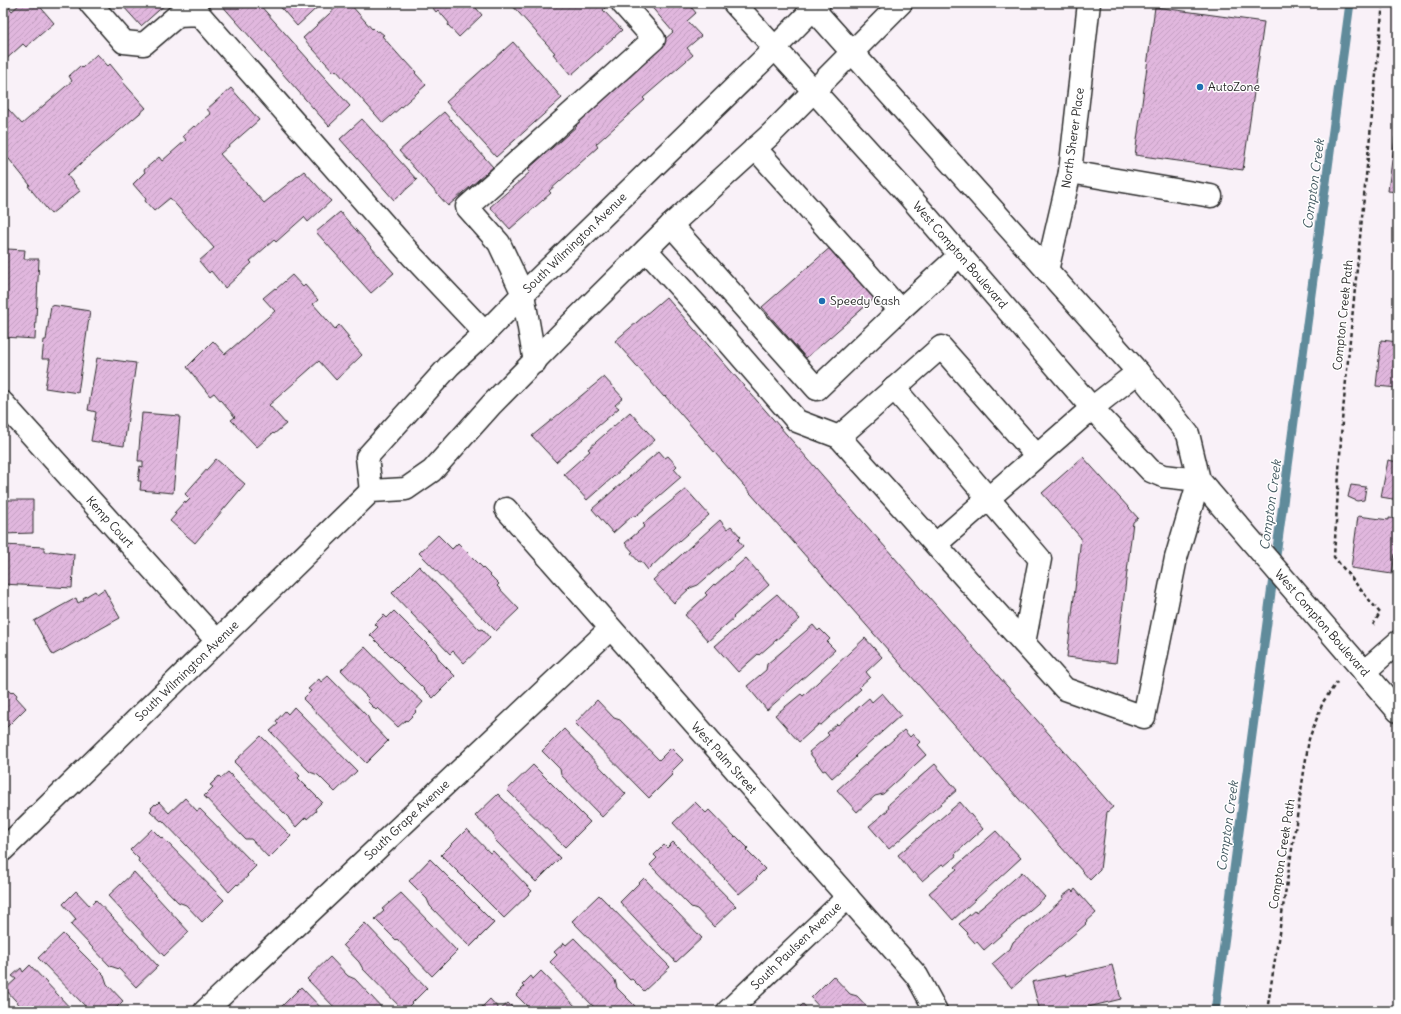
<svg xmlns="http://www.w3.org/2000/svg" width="1401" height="1014" font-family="Delius,sans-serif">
<defs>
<pattern id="building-hatch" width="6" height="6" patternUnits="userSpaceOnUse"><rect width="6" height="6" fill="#e1b7de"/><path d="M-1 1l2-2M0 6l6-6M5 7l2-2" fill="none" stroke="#c19ebf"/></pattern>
</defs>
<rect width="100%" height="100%" fill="#f9f1f8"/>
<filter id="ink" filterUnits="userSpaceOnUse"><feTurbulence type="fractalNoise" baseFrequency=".025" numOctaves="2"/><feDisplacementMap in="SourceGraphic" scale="8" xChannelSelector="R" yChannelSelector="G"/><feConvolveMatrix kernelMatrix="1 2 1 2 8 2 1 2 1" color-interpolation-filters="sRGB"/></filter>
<g filter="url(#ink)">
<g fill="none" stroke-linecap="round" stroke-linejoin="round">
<!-- stream -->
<path stroke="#608b9b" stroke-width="9" d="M1215,1011l135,-1008"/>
</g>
<!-- building -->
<g fill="url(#building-hatch)" stroke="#2b2b2b">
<path d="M3,3h2l7,8 9,-8h16l17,20 -28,24 -3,-3 -20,18z"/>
<path d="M115,3h52l-26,23 -19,-21 -3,3z"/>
<path d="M220,3h38l92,103 -21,20z"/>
<path d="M277,3h45l-25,23z"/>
<path d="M341,3h10v2l21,24 1,-1 4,4 2,-1 5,4 -2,1 22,25 1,-1 11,12 -1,1 11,12 -43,38 -47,-53 -2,2 -31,-34z"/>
<path d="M429,3h43l10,12 -23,22 -11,-12 1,-2 -11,-13 -2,2z"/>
<path d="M510,3h100l-7,7 19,20 -51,45 -18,-21 2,-1z"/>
<path d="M648,3h40l8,10 -9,8 14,15 -14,12 6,7 -50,43 2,2 -49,44 2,3 -49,44 2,2 -41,36 -20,-22 40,-35 -2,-3 49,-43 -2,-2 47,-47 51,-45z"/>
<path d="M1155,7l109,15 -21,148 -108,-15z"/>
<path d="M513,42l49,56 -66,59 -50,-55z"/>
<path d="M97,54l11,12 2,-2 13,16 -1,1 24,27 -79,67 13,16 -29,23 -23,-28 2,-1 -21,-26 -5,4 -1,-2v-48l5,-4 14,15 50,-43 -3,-5 11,-10 2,2z"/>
<path d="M231,88l28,32 -39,34 44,49 40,-32 27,30 -23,21 -4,-5 -28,25 -2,-2 -24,21 2,2 -27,25 -14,-17 -2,2 -10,-12 15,-13 -44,-50 -16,13 -9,-10 1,-2 -13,-15 12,-12 -1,-2 15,-13 3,4 24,-21 -3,-4 11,-10 1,1 16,-13 -4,-5z"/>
<path d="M444,112l49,55 -45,39 -49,-55z"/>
<path d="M362,119l55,61 -23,20 -54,-61z"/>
<path d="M1395,137h3v55l-10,-1z"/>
<path d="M340,212l54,61 -23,20 -55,-61z"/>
<path d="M832,246l44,51 -70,61 -44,-51z"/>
<path d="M7,249l18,1 -1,9h15l-4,80 -32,-2v-84z"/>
<path d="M292,275l11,12 2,-2 13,15 -5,4 22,25 4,-4 10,12 -2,1 15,17 -26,25 -17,-19 -50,44 17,19 -12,10 -1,-1 -16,14 -26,-27 4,-3 -21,-24 -4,3 -23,-29 26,-26 12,13 50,-43 -12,-13 12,-10 1,1z"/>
<path d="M666,297l447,510 -6,5 -7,58 -10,10 -425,-484 -1,1 -49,-56z"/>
<path d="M51,305l39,6 -12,82 -33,-5 5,-29h-8l2,-19h2z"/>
<path d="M1381,340l17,2v46l-22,-2z"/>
<path d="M97,358l39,5 -12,83 -33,-5 5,-29 -8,-2z"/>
<path d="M604,377l19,21 -8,7 4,3 -63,54 -24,-26z"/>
<path d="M1398,402v37l-4,-1z"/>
<path d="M630,412l25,28 -68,60 -23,-26 26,-23 -2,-2z"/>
<path d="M142,413l38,3 -7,77 -33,-3 1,-9h-3l2,-15 3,1v-6h-5z"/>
<path d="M659,451l6,7 3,-2 9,10 -3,3 7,8 -44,38 -6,2 -18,16 -21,-24z"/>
<path d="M1083,457l55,61 -5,4 -17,141 -49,-6 14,-119 -39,-45z"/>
<path d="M216,459l29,25 -50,59 -25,-22 6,-7 -2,-1 11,-12 1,2 4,-4 -5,-5z"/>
<path d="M1388,460l10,2v38l-17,-3z"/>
<path d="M1351,485l15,2 -2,13 -7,1 -9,-4z"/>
<path d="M686,489l23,26 -37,32 -24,23 -7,-9 -2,1 -8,-9 2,-1 -8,-9 20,-17 -2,-2z"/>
<path d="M3,500h30v33l-30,1z"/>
<path d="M1358,516l31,4v-2l9,1v35h-3l-3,20 -41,-6z"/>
<path d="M720,520l7,9 4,-3 10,11 -3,3 5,6 -45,39 -8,3 -16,15 -21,-23z"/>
<path d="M438,535l14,14 6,-6 41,41 -2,2 22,23 -23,22 -77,-78z"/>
<path d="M3,545l41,2v5h5l1,-1 24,3 -2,34 -69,-4z"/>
<path d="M746,558l23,27 -36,32 1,1 -26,23 -23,-26 22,-20 -2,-2 9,-9 1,1z"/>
<path d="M419,566l61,64 2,-1 8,9 -26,25 -11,-12 -3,3 -58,-61z"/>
<path d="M104,589l16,29 -67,37 -19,-34 42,-23 2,5 6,-3 -1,-2 12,-7 2,3z"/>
<path d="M777,594l23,25 -41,36 -1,-1 -20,18 -23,-26z"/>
<path d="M394,611l42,42 3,7 16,16 -22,22 -63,-63 8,-8 -3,-3 9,-9 3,3z"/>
<path d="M813,625l5,6 2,-2 10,10 -3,3 8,8 -68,60 -20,-24 19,-16 1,-6z"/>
<path d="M865,638l17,19 -16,15 4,5 -11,10 2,2 -40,36 -2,-1 -20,18 -24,-27 26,-21 2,2z"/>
<path d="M365,647l36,37 1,-1 21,19 -8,9 1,1 -9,9 -1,-1 -8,7 -20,-19 -2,2 -9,-9 2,-2 -28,-29z"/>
<path d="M328,676l40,41 2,5 18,19 -22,22 -63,-64 8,-8 -3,-2 11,-10 2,3z"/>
<path d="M3,684l8,9 2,-2 4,4 -1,2 10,11 -23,23z"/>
<path d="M882,693l19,22 -46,41 1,1 -24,21 -7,-8 -2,1 -14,-19 20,-17 -2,-2 10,-9 1,1 31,-27 3,4z"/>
<path d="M597,700l17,18 6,2 39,40 12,-12 12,12 -12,12 2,2 -24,24 -74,-75z"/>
<path d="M294,707l63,64 -22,21 -17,-17 -8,-3 -40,-41 8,-7 -2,-3 9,-10 3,3z"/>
<path d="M564,729l62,65 -24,23 -41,-42 -1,-6 -18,-18z"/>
<path d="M904,730l6,7 3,-3 7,8 -3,3 9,10 -43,39 -8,2 -18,16 -20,-22z"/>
<path d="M261,736l39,40 -2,2 24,24 -7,7 1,2 -9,8 -1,-2 -10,10 -7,-8v-1l-55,-56z"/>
<path d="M935,764l22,26 -68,59 -20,-23 19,-16 1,-6z"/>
<path d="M533,765l57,57 -25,25 -58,-57z"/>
<path d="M228,772l63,64 -22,22 -18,-19h-6l-41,-43 9,-9 -3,-2 9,-9 2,2z"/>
<path d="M498,794l62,64 -24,24 -41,-42 -2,-7 -18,-17z"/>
<path d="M185,798l12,13 3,-2 56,57 -9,9 1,1 -10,9 -1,-1 -8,8 -19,-22 -48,-50 -1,1 -11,-10 2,-2 -1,-1 4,-4 1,1 3,-3 10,11z"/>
<path d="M695,802l11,11 3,-3 26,27 1,-1 12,12 -2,2 19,19 -9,9 1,1 -18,15 -66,-71z"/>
<path d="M960,802l23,27 -28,25 1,2 -12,10 -2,-2 -20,17 -8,-9 -1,2 -15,-19z"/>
<path d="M152,829l9,9 1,-1 62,63 -22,22 -16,-17 -8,-3 -40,-41 1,-2 -9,-9z"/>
<path d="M467,829l23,24 3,-2 39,40 -28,27 -63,-63z"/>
<path d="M996,831l25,27 -68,62 -24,-27 28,-24 -2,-2z"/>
<path d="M673,842l63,64 -22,21 -17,-18 -6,-2 -41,-42 7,-7 -3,-3 10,-10 3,3z"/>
<path d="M430,859l64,64 -24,24 -40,-41 -3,-7 -18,-18z"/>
<path d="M134,872l55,60 -25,24 -56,-60z"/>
<path d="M1022,872l23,25 -61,53 -7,-8 -2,1 -8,-9 1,-1 -9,-9 16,-14 1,2 10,-8z"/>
<path d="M644,878l58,60 -26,24 -56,-60z"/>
<path d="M1075,889l21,24 -11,10 1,1 -74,64 -20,-24 18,-15 3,-7 51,-44 -1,-2 8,-6 2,2z"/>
<path d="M76,891l14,15 6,-6 62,66 -22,21 -17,-18 -9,-3 -39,-41 5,-6 -13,-15z"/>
<path d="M401,893l56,58 -25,25 -35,-37 -1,1 -21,-21 9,-8 -2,-2z"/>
<path d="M599,895l71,72 -26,24 -12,-12 -2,1 -58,-59z"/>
<path d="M365,923l62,65 -23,23 -41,-42 -4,-7 -16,-17z"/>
<path d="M63,934l41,41 3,9 16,17 -10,10h-23l-52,-53z"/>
<path d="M574,938l41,42 2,8 18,18 -5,5h-32l-48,-49 7,-7 -3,-3 10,-9 2,2z"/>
<path d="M330,957l18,19 7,3 30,32h-47l-31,-32z"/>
<path d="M30,965l43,46h-48l-20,-22 11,-10 -4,-3 9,-8 2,4z"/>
<path d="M1112,965l9,34 -49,12h-32l-8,-29 33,-7v1z"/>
<path d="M541,971l39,40h-48l-16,-16 8,-8 -2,-2 9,-9 2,3z"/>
<path d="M833,976l17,18 7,2 14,15h-48l-12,-13z"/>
<path d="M301,987l23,24h-47z"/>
<path d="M490,999l10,11 8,-7 8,8h-35l-1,-2z"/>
<path d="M803,1004l6,7h-13z"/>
</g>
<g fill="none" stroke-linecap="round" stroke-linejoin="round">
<!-- minor casing -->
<g stroke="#2b2b2b" stroke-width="25">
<g id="minor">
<path d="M90,3l34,39 20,2 34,-29 21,-1 214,243 72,76"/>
<path d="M755,148l145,162 60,-55"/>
<path d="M1070,172l141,24"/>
<path d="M671,225l146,164 83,-79"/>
<path d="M646,250l53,58 98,113 42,16 226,252 79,28 32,-159 23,-78"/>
<path d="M1047,271l23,-99 19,-169"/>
<path d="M535,362l-12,-68 -24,-51 -32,-36 187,-168 -32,-36"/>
<path d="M894,388l146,171 -16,84"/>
<path d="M3,403l214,238"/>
<path d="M839,437l102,-90 96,109"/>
<path d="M506,509l411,467 19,35"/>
<path d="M936,544l156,-136 46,-36"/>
<path d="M1364,672l34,-30"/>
<path d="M205,1011l405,-382"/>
<path d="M728,1011l120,-114"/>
</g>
</g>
<!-- major casing -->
<g stroke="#2b2b2b" stroke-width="25">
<g id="major">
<path d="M734,3l175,193 183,212 59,63 12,5 36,4"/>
<path d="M808,3l330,369 50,62 11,46 199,231"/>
<path d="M371,491l-4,-34 83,-92 35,-32 38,-39 239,-233 57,-58"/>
<path d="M3,850l368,-359 35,-2 26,-18 60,-67 70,-71 109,-108 99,-90 131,-132"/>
</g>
</g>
<!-- path -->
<g stroke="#2b2b2b" stroke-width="2.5" stroke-dasharray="4 3" stroke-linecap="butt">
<path d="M1373,625l7,-12 -46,-56 8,-136 41,-418"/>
<path d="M1267,1011l42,-272 14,-37 14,-20"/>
</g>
<!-- minor -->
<use href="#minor" stroke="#fff" stroke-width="22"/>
<!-- major -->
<use href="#major" stroke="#fff" stroke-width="22"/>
</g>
</g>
<!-- markers -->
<g fill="#1f6fb2" stroke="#fff" stroke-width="1.5">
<circle cx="1200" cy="87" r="4"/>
<circle cx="822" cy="301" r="4"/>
</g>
<g text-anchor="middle" stroke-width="3" stroke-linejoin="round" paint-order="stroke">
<!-- poi labels -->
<g font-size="12" fill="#2b2b2b" stroke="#fff" text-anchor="start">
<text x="1208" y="91">AutoZone</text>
<text x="830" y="305">Speedy Cash</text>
</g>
<!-- street labels -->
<g font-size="12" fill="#2b2b2b" stroke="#fff">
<text transform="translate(1073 138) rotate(-82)" y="4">North Sherer Place</text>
<text transform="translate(575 243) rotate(-44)" y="4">South Wilmington Avenue</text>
<text transform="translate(960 255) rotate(49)" y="4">West Compton Boulevard</text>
<text transform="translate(1343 315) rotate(-84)" y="4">Compton Creek Path</text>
<text transform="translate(110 522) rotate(48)" y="4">Kemp Court</text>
<text transform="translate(1322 623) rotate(49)" y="4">West Compton Boulevard</text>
<text transform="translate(187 671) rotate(-44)" y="4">South Wilmington Avenue</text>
<text transform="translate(724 758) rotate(48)" y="4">West Palm Street</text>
<text transform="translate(407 820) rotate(-43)" y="4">South Grape Avenue</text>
<text transform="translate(1282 854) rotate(-81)" y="4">Compton Creek Path</text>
<text transform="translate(796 946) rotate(-44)" y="4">South Paulsen Avenue</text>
</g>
<!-- water labels -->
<g font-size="13" font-style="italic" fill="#465b63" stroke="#fff">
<text transform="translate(1313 184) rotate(-82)" y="5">Compton Creek</text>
<text transform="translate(1270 505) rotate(-82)" y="5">Compton Creek</text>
<text transform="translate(1227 826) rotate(-82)" y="5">Compton Creek</text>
</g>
</g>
<!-- margin -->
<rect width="1401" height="1014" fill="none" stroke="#fff" stroke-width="16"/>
<rect x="8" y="8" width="1385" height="998" fill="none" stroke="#2b2b2b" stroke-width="1.5" filter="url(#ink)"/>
</svg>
